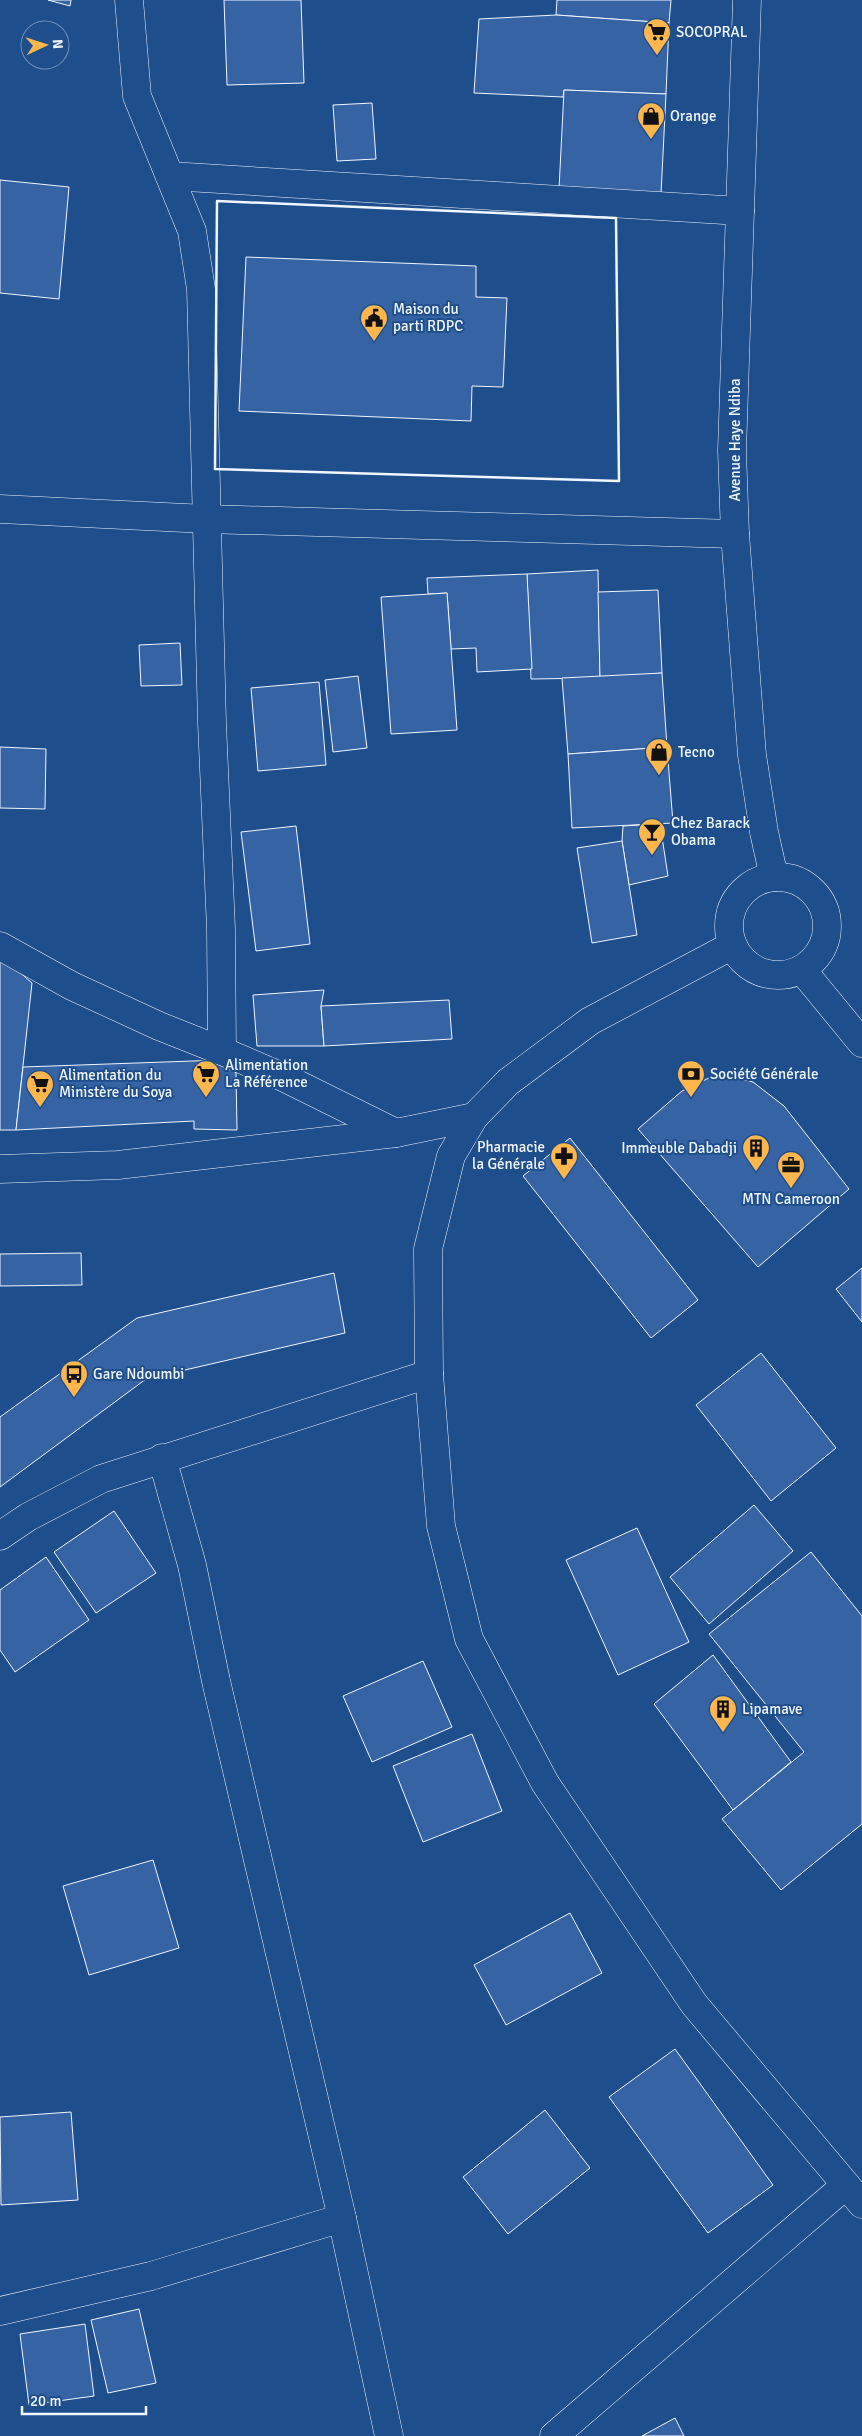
<svg xmlns="http://www.w3.org/2000/svg" width="862" height="2436" font-family="Signika,sans-serif">
<rect width="100%" height="100%" fill="#1f4e8c"/>
<!-- building -->
<g fill="#3563a3" stroke="#f2f6ff">
<path d="M48,0h23l-1,6z"/>
<path d="M224,0h77l3,83 -77,2z"/>
<path d="M557,0h114l-2,23 -113,-8z"/>
<path d="M556,15l113,8 -3,71 -102,-4 -1,7 -89,-4 5,-74z"/>
<path d="M564,90l102,4 -5,100 -102,-5z"/>
<path d="M372,103l4,56 -39,2 -4,-56z"/>
<path d="M0,180l69,7 -10,112 -59,-6z"/>
<path d="M246,257l230,9v31l31,1 -4,89 -31,-1 -1,35 -232,-10z"/>
<path d="M598,570l2,108 -69,1 -4,-105z"/>
<path d="M527,574l5,95 -55,3 -1,-24 -25,1 -4,-56 -19,1 -1,-16z"/>
<path d="M658,590l4,83 -62,5 -2,-86z"/>
<path d="M447,593l10,137 -66,4 -10,-137z"/>
<path d="M180,643l2,42 -41,1 -2,-41z"/>
<path d="M662,673l5,74 -99,7 -6,-76z"/>
<path d="M358,676l9,72 -34,4 -8,-72z"/>
<path d="M319,682l7,83 -68,6 -7,-83z"/>
<path d="M0,747l46,2 -1,60 -45,-1z"/>
<path d="M667,747l6,76 -101,5 -4,-74z"/>
<path d="M660,824l8,52 -39,9 -7,-44 1,-15z"/>
<path d="M296,826l14,118 -54,7 -15,-119z"/>
<path d="M622,841l15,94 -45,8 -15,-95z"/>
<path d="M0,955l32,28 -16,147h-16z"/>
<path d="M324,990l-3,16 3,40h-67l-4,-51z"/>
<path d="M449,1000l3,39 -128,7 -3,-40z"/>
<path d="M221,1060l15,13 1,57 -43,-1v-8l-178,9 7,-63z"/>
<path d="M731,1076l22,6 31,24 65,83 -91,78 -120,-138 44,-38 27,-13z"/>
<path d="M570,1138l128,162 -47,38 -128,-162z"/>
<path d="M81,1253l1,32 -82,1v-32z"/>
<path d="M862,1268v54l-26,-33z"/>
<path d="M334,1273l11,60 -199,46 -146,108v-70l137,-99z"/>
<path d="M761,1353l75,95 -65,53 -75,-96z"/>
<path d="M754,1505l39,46 -84,73 -39,-47z"/>
<path d="M114,1511l42,62 -60,40 -42,-61z"/>
<path d="M637,1528l52,114 -71,33 -52,-115z"/>
<path d="M811,1552l51,64v208l-81,66 -59,-71 82,-67 -95,-118z"/>
<path d="M46,1557l43,63 -74,52 -15,-22v-60z"/>
<path d="M713,1655l78,107 -58,48 -79,-106z"/>
<path d="M423,1661l29,66 -80,35 -29,-66z"/>
<path d="M472,1734l30,77 -79,31 -30,-76z"/>
<path d="M153,1860l26,88 -90,27 -26,-89z"/>
<path d="M570,1913l32,60 -96,52 -32,-60z"/>
<path d="M675,2049l98,136 -65,48 -99,-136z"/>
<path d="M545,2110l45,58 -82,66 -45,-57z"/>
<path d="M71,2112l7,88 -77,5 -1,-88z"/>
<path d="M139,2309l17,74 -48,10 -17,-73z"/>
<path d="M85,2324l9,72 -65,9 -9,-71z"/>
<path d="M675,2418l9,18h-42z"/>
</g>
<g fill="none" stroke-linecap="round" stroke-linejoin="round">
<!-- minor casing -->
<g stroke="#f2f6ff" stroke-width="29">
<g id="minor">
<path d="M129,0l8,96 55,135 9,58 11,434 9,206 1,122 63,27 111,55"/>
<path d="M170,176l570,35"/>
<path d="M0,509l206,10 529,15"/>
<path d="M0,946l72,40 87,40 63,25"/>
<path d="M0,1169l118,-4 278,-32 78,-16"/>
<path d="M162,1458l30,107 24,116 126,537 47,218"/>
<path d="M0,2311l151,-35 191,-58"/>
</g>
</g>
<!-- tertiary casing -->
<g stroke="#f2f6ff" stroke-width="29">
<g id="tertiary">
<path d="M733,945l-143,76 -82,61 -34,35 -23,39 -23,93 1,125 12,152 28,113 76,144 149,221 168,200"/>
<path d="M0,1536l28,-19 73,-38 328,-105"/>
<path d="M554,2436l292,-251"/>
</g>
</g>
<!-- trunk casing -->
<g stroke="#f2f6ff" stroke-width="29">
<g id="trunk">
<path d="M747,0l-15,451 3,83 17,221 12,77 10,45"/>
<circle cx="778" cy="926" r="49"/>
<path d="M802,970l60,73"/>
</g>
</g>
<!-- minor -->
<use href="#minor" stroke="#1f4e8c" stroke-width="28"/>
<!-- tertiary -->
<use href="#tertiary" stroke="#1f4e8c" stroke-width="28"/>
<!-- trunk -->
<use href="#trunk" stroke="#1f4e8c" stroke-width="28"/>
<!-- wall -->
<path stroke="#f2f6ff" stroke-width="2.5" d="M217,201l399,17 3,263 -404,-12z"/>
</g>
<!-- icons -->
<defs>
<g id="supermarket-pin" transform="scale(1.4375)"><path d="M0 17L-7.5 6A9.5 9.5 0 1 1 7.5 6Z" fill="#ffb74d" stroke="#1f4e8c"/><path d="M-6-5.5h2.5l.6 2H6L4.5 2H-2.5L-4.4-4H-6ZM-1.5 3.2a1.3 1.3 0 1 0 .1 0ZM3 3.2a1.3 1.3 0 1 0 .1 0Z" fill="#111"/></g>
<g id="shop-pin" transform="scale(1.4375)"><path d="M0 17L-7.5 6A9.5 9.5 0 1 1 7.5 6Z" fill="#ffb74d" stroke="#1f4e8c"/><path d="M-5-2.5h2.3a2.7 3.5 0 0 1 5.4 0H5L5.5 6h-11ZM-1.5-2.5h3a1.5 2.3 0 0 0-3 0Z" fill="#111"/></g>
<g id="civic-pin" transform="scale(1.4375)"><path d="M0 17L-7.5 6A9.5 9.5 0 1 1 7.5 6Z" fill="#ffb74d" stroke="#1f4e8c"/><path d="M-.6-6.5H3V-4.5H.6V-3L4-1V1h2V6H-6V1h2V-1L-.6-3ZM-1.2 2.5V6h2.4V2.5Z" fill="#111"/></g>
<g id="bar-pin" transform="scale(1.4375)"><path d="M0 17L-7.5 6A9.5 9.5 0 1 1 7.5 6Z" fill="#ffb74d" stroke="#1f4e8c"/><path d="M-6-5H6L.8 .8V4.5H3.5V6h-7V4.5H-.8V.8Z" fill="#111"/></g>
<g id="bank-pin" transform="scale(1.4375)"><path d="M0 17L-7.5 6A9.5 9.5 0 1 1 7.5 6Z" fill="#ffb74d" stroke="#1f4e8c"/><path d="M-6-4H6V4H-6ZM0-2.3a2.3 2.3 0 1 0 0 4.6a2.3 2.3 0 1 0 0-4.6Z" fill="#111"/></g>
<g id="building-pin" transform="scale(1.4375)"><path d="M0 17L-7.5 6A9.5 9.5 0 1 1 7.5 6Z" fill="#ffb74d" stroke="#1f4e8c"/><path d="M-4-6H4V6H1V3H-1V6H-4ZM-2.5-4.3h1.7v1.8h-1.7ZM.8-4.3h1.7v1.8H.8ZM-2.5-1h1.7V.8h-1.7ZM.8-1h1.7V.8H.8Z" fill="#111"/></g>
<g id="pharmacy-pin" transform="scale(1.4375)"><path d="M0 17L-7.5 6A9.5 9.5 0 1 1 7.5 6Z" fill="#ffb74d" stroke="#1f4e8c"/><path d="M-2-6h4v4h4v4h-4v4h-4v-4h-4v-4h4Z" fill="#111"/></g>
<g id="office-pin" transform="scale(1.4375)"><path d="M0 17L-7.5 6A9.5 9.5 0 1 1 7.5 6Z" fill="#ffb74d" stroke="#1f4e8c"/><path d="M-6-3h4V-5.5h4V-3h4V5H-6ZM-1-4.5V-3h2v-1.5ZM-6 0V1H6V0Z" fill="#111"/></g>
<g id="bus-pin" transform="scale(1.4375)"><path d="M0 17L-7.5 6A9.5 9.5 0 1 1 7.5 6Z" fill="#ffb74d" stroke="#1f4e8c"/><path d="M-5-6H5V4H4V6H2V4H-2V6H-4V4H-5ZM-3.5-4V0h7V-4ZM-3.5 1.2v1.5H-2V1.2ZM2 1.2v1.5H3.5V1.2Z" fill="#111"/></g>
</defs>
<g fill-rule="evenodd">
<use href="#supermarket-pin" x="657" y="32"/>
<use href="#shop-pin" x="651" y="116"/>
<use href="#civic-pin" x="374" y="318"/>
<use href="#shop-pin" x="659" y="752"/>
<use href="#bar-pin" x="652" y="832"/>
<use href="#supermarket-pin" x="206" y="1074"/>
<use href="#bank-pin" x="691" y="1074"/>
<use href="#supermarket-pin" x="40" y="1084"/>
<use href="#building-pin" x="756" y="1148"/>
<use href="#pharmacy-pin" x="564" y="1156"/>
<use href="#office-pin" x="791" y="1165"/>
<use href="#bus-pin" x="74" y="1374"/>
<use href="#building-pin" x="723" y="1709"/>
</g>
<g text-anchor="middle" stroke-width="4" stroke-linejoin="round" paint-order="stroke">
<!-- poi labels -->
<g font-size="15" fill="#f2f6ff" stroke="#1f4e8c" text-anchor="start">
<text x="676" y="37">SOCOPRAL</text>
<text x="670" y="121">Orange</text>
<text x="393" y="314">Maison du<tspan x="393" dy="17">parti RDPC</tspan></text>
<text x="678" y="757">Tecno</text>
<text x="671" y="828">Chez Barack<tspan x="671" dy="17">Obama</tspan></text>
<text x="225" y="1070">Alimentation<tspan x="225" dy="17">La Référence</tspan></text>
<text x="710" y="1079">Société Générale</text>
<text x="59" y="1080">Alimentation du<tspan x="59" dy="17">Ministère du Soya</tspan></text>
<text x="545" y="1152" text-anchor="end">Pharmacie<tspan x="545" dy="17">la Générale</tspan></text>
<text x="737" y="1153" text-anchor="end">Immeuble Dabadji</text>
<text x="791" y="1204" text-anchor="middle">MTN Cameroon</text>
<text x="93" y="1379">Gare Ndoumbi</text>
<text x="742" y="1714">Lipamave</text>
</g>
<!-- street labels -->
<g font-size="15" fill="#f2f6ff" stroke="#1f4e8c">
<text transform="translate(735 440) rotate(-90)" y="5">Avenue Haye Ndiba</text>
</g>
</g>
<!-- north arrow -->
<g transform="translate(45 45) rotate(86)"><circle r="24" fill="#1f4e8c" stroke="#7391ba"/>
<path d="M0-4L9 19L0 12L-9 19Z" fill="#ffb74d"/>
<text y="-8" font-size="14" font-weight="bold" text-anchor="middle" fill="#f2f6ff">N</text>
</g>
<!-- scale -->
<path d="M22 2406v8h124v-8" fill="none" stroke="#f2f6ff" stroke-width="2.5"/>
<text x="30" y="2406" font-size="15" fill="#f2f6ff" stroke="#1f4e8c" stroke-width="4" paint-order="stroke">20 m</text>
</svg>
